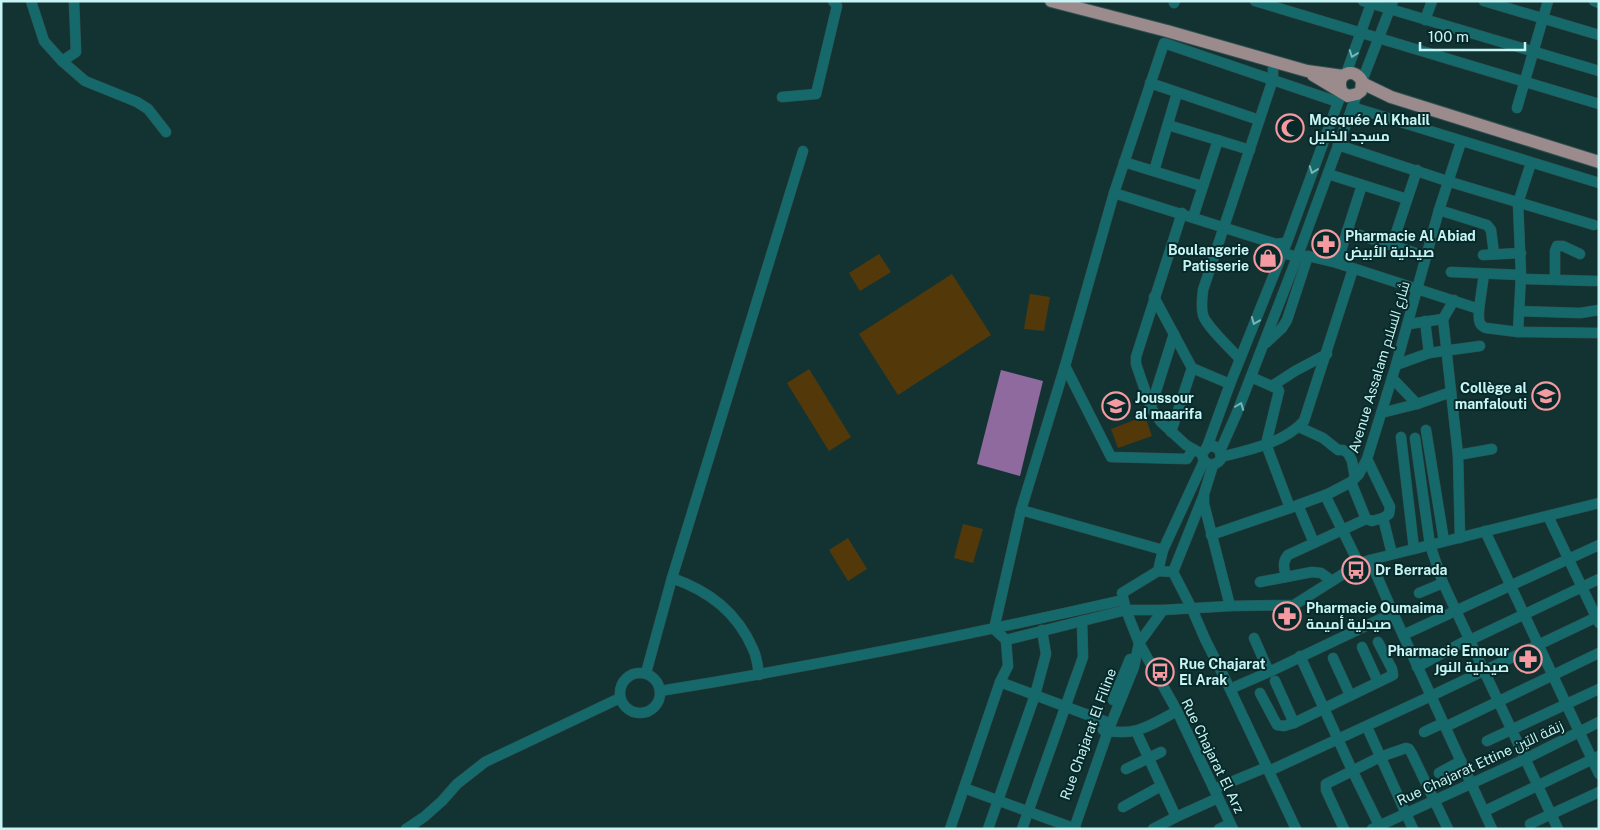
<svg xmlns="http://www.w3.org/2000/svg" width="1600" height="830" font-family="'Public Sans',Cairo,sans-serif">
<rect width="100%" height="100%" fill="#133333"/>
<!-- green -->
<g fill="#53390a">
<path d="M879,254l12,18 -31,19 -11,-18z"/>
<path d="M952,274l39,61 -93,60 -39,-61z"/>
<path d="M1030,294l20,3 -6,34 -20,-2z"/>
<path d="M809,369l42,68 -22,14 -42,-68z"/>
<path d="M1145,416l7,20 -34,12 -7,-19z"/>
<path d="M963,524l20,5 -10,34 -19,-5z"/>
<path d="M848,538l19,31 -19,12 -19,-31z"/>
</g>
<!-- water -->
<path fill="#8f6a9e" d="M1001,370l42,11 -23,95 -43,-12z"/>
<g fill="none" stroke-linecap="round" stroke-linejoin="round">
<!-- minor casing -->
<g stroke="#304f4f" stroke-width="11">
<g id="minor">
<path d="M31,1l13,40 18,20 23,20 52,21 11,7 18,23"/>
<path d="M1255,1l344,103"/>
<path d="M1363,1l236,70"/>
<path d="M1484,1l115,34"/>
<path d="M1594,1l5,2"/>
<path d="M1174,3l1,-2"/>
<path d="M1425,20l7,-19"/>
<path d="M62,61l14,-9 -2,-51"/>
<path d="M1346,74l26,-73"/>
<path d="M1362,81l31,-80"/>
<path d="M1150,83l109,37"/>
<path d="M782,97l34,-3 21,-88 -4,-5"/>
<path d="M1338,102l-174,-59 -50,150 -49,173 -44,144 -27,119 12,11 120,-30h37l67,-4 64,-1 65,-41 11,-4 229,-57"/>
<path d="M1352,107l247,76"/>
<path d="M1517,108l31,-107"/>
<path d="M1168,125l82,25"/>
<path d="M1338,145l109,36 147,44"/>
<path d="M1124,162l78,24"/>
<path d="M1154,171l23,-78"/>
<path d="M1328,174l79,25"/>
<path d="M1114,193l162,51 7,-1"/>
<path d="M1439,210l48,15 4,5 3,24"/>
<path d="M1182,213l-46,144v7l15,44 10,14 25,23 16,9"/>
<path d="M1193,217l25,-77"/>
<path d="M1347,231l78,25"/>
<path d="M1276,244l7,9 14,4 11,-1 29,7 142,46c0,8 -2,16 7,19l32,4 81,1"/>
<path d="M1392,245l25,-75"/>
<path d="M1483,255l38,-2"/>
<path d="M1337,263l25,-78"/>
<path d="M1451,272l70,3"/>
<path d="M1521,279l75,2"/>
<path d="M1555,279v-28l2,-5h6l17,8"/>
<path d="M1154,297l38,71 38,16"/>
<path d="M1479,309l5,-35"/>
<path d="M1519,311l61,2 19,-3"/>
<path d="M1443,319l15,136 2,83"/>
<path d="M1443,319l11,-19"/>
<path d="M1425,321l4,32"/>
<path d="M1409,324l34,-5"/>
<path d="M1518,332l3,-57 -3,-72 13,-40"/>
<path d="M1266,343l16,-15 5,-8 21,-64"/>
<path d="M1240,359c-9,-10 -34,-33 -37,-44 -2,-8 -1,-17 0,-25l70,-211v-18"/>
<path d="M1396,365l33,-12 51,-7"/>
<path d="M1065,366l46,91 76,2 6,-10"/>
<path d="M1251,377l27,12 1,2 -13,53 24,64"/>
<path d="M1392,378l25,26"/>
<path d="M1272,386l23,-15 32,-17"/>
<path d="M1151,407l23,-73"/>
<path d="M1381,413l36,-9 34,-12"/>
<path d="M1299,427l24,11 15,12h5l5,3 4,8 3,17"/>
<path d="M1426,430l18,111"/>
<path d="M1171,432l21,-64"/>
<path d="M1401,437l13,112"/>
<path d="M1415,438l15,107 13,38 115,246"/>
<path d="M1207,447l23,-63 57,-142 53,-145"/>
<path d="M1220,451l-6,-5 -7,1 -5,7c1,11 12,14 19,5l-1,-8 16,-36 65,-168 56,-153"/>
<path d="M1458,455l34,-6"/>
<path d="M1221,457c28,-7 63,-14 83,-36l49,-152"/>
<path d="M1367,459l23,48 -1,7 -6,4 9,36"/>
<path d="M1204,461l-41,89 -5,21 -36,22 4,17 13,33 38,68 56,118"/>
<path d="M1213,465l-9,29v10l26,102"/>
<path d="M1351,482l15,37 6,2 11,-3"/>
<path d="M1325,495l34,69"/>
<path d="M1298,505l16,38"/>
<path d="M1021,510l142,40"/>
<path d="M1548,516l51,107"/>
<path d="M1485,531l114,243"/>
<path d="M1211,535l79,-27 38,-14 23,-12 8,-8 8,-15 29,-94 43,-155 22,-68"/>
<path d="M1370,560l23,53 99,216"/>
<path d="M1158,571l15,1 19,37 13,30 25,50 66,140"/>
<path d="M1173,572l30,-75"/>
<path d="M1286,577c-2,-9 -4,-15 2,-22l78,-36"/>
<path d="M672,578c37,13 65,34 81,71 4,8 5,18 6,26"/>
<path d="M1260,582l52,-10 9,1 11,8"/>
<path d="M1419,593l24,-10"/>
<path d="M1403,635l196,-90"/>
<path d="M1254,638l15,34"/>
<path d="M1470,640l129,-61"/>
<path d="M1362,647l16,35"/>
<path d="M1300,656l52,114 29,59"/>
<path d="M1333,658l17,37"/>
<path d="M1417,667l52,-28"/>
<circle cx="640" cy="693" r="20"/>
<path d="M646,673l26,-95 131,-427"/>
<path d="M1275,681l19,42"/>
<path d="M1000,682l104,39"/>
<path d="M1230,689l39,-17 124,-59"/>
<path d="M660,691c155,-25 309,-56 463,-91"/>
<path d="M1260,693l17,32 7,1 10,-3 99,-48 -1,-6 -14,-27"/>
<path d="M1113,700l17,-41"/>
<path d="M1367,727l46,102"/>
<path d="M1445,727l154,-74"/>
<path d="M1103,730c32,7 46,-4 74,-19"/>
<path d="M1136,731l40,86"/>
<path d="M1424,732l19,-9"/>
<path d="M1487,741l112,-52"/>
<path d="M1126,769l35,-17"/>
<path d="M1269,771l162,-75 168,-80"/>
<path d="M1439,773l22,-12"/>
<path d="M964,788l112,41"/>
<path d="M1214,789l53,-22"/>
<path d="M1123,807l38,-21"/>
<path d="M1485,811l114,-55"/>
<path d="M1530,824l69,-32"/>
<path d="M406,829l18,-12 18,-16 15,-17 28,-22 135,-64"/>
<path d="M950,829l50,-147 8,-16 -2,-26"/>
<path d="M988,829l47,-134 11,-41 -4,-24"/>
<path d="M1022,829l61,-172 -1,-36"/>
<path d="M1074,829l34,-98 26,-64 5,-24 24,-33"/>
<path d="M1153,829l23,-12 42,-19"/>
<path d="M1219,829l11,-5"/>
<path d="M1344,829l-18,-39v-6l54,-27 26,-9 3,1 3,5 36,75"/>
<path d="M1372,829l153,-70 74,-37"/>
</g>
</g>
<!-- major casing -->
<g stroke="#304f4f" stroke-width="14">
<g id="major">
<path d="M1051,1l116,30 140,40 36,5"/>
<path d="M1313,75l35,21 9,-2 4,-3 1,-10c-9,-15 -26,-7 -21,9"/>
<path d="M1362,83l29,14 208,65"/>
</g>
</g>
<!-- minor -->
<use href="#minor" stroke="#16696a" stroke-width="10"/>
<!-- major -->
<use href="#major" stroke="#9b8b8d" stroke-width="12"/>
</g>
<!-- one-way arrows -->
<defs><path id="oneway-chevron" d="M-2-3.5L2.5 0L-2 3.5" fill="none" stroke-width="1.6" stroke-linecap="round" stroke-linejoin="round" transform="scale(1.25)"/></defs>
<g stroke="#77b5b6">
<use href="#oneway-chevron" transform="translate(1353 54) rotate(110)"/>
<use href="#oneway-chevron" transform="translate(1313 170) rotate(110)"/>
<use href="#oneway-chevron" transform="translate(1255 321) rotate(112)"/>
<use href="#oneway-chevron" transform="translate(1240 406) rotate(-69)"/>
</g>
<!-- icons -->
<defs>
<g id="mosque-ring" transform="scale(1.4375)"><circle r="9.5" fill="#082929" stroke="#f49aa0" stroke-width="1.5"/><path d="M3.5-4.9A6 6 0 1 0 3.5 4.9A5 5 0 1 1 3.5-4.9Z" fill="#f49aa0"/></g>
<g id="pharmacy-ring" transform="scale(1.4375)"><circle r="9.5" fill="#082929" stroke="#f49aa0" stroke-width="1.5"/><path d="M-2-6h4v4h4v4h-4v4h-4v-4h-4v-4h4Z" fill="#f49aa0"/></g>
<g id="shop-ring" transform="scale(1.4375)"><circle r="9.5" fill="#082929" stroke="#f49aa0" stroke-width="1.5"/><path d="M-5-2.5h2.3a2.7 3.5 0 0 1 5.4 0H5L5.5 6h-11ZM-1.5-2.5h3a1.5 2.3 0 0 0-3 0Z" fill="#f49aa0"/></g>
<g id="school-ring" transform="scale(1.4375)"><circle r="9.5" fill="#082929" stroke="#f49aa0" stroke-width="1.5"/><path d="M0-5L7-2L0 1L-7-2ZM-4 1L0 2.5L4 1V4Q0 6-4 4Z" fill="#f49aa0"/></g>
<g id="bus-ring" transform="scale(1.4375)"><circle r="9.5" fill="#082929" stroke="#f49aa0" stroke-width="1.5"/><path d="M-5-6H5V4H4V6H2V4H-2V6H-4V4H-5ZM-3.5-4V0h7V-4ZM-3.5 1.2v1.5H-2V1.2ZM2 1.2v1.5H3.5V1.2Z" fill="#f49aa0"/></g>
</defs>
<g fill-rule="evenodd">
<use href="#mosque-ring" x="1290" y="128"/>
<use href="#pharmacy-ring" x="1326" y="244"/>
<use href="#shop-ring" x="1268" y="258"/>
<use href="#school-ring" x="1546" y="396"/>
<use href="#school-ring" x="1116" y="406"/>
<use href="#bus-ring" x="1356" y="570"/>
<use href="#pharmacy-ring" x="1287" y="616"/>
<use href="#pharmacy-ring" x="1528" y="659"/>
<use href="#bus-ring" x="1160" y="672"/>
</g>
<g text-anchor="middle" stroke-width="4" stroke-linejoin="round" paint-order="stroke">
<!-- poi labels -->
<g font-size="14" font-weight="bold" fill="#c7f4f4" stroke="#082929" text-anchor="start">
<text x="1309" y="125">Mosquée Al Khalil<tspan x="1309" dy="16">مسجد الخليل</tspan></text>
<text x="1345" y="241">Pharmacie Al Abiad<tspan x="1345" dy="16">صيدلية الأبيض</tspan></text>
<text x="1249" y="255" text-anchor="end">Boulangerie<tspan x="1249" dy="16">Patisserie</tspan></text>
<text x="1527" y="393" text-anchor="end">Collège al<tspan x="1527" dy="16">manfalouti</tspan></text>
<text x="1135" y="403">Joussour<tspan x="1135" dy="16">al maarifa</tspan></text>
<text x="1375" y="575">Dr Berrada</text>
<text x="1306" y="613">Pharmacie Oumaima<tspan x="1306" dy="16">صيدلية أميمة</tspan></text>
<text x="1509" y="656" text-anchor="end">Pharmacie Ennour<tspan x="1509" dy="16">صيدلية النور</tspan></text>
<text x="1179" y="669">Rue Chajarat<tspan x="1179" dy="16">El Arak</tspan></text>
</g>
<!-- street labels -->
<g font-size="14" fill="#c7f4f4" stroke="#082929">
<text transform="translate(1379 367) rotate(-73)" y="5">Avenue Assalam شارع السلام</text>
<text transform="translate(1088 734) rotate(-70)" y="5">Rue Chajarat El Filine</text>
<text transform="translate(1213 756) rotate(64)" y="5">Rue Chajarat El Arz</text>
<text transform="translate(1480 763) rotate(-25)" y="5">Rue Chajarat Ettine زنقة التين</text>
</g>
</g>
<!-- border -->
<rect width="1600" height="830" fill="none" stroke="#c7f4f4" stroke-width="5"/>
<!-- scale -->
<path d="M1420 42v8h105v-8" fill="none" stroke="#c7f4f4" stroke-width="2.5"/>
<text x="1428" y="42" font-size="15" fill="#c7f4f4" stroke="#082929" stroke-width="4" paint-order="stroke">100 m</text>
</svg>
